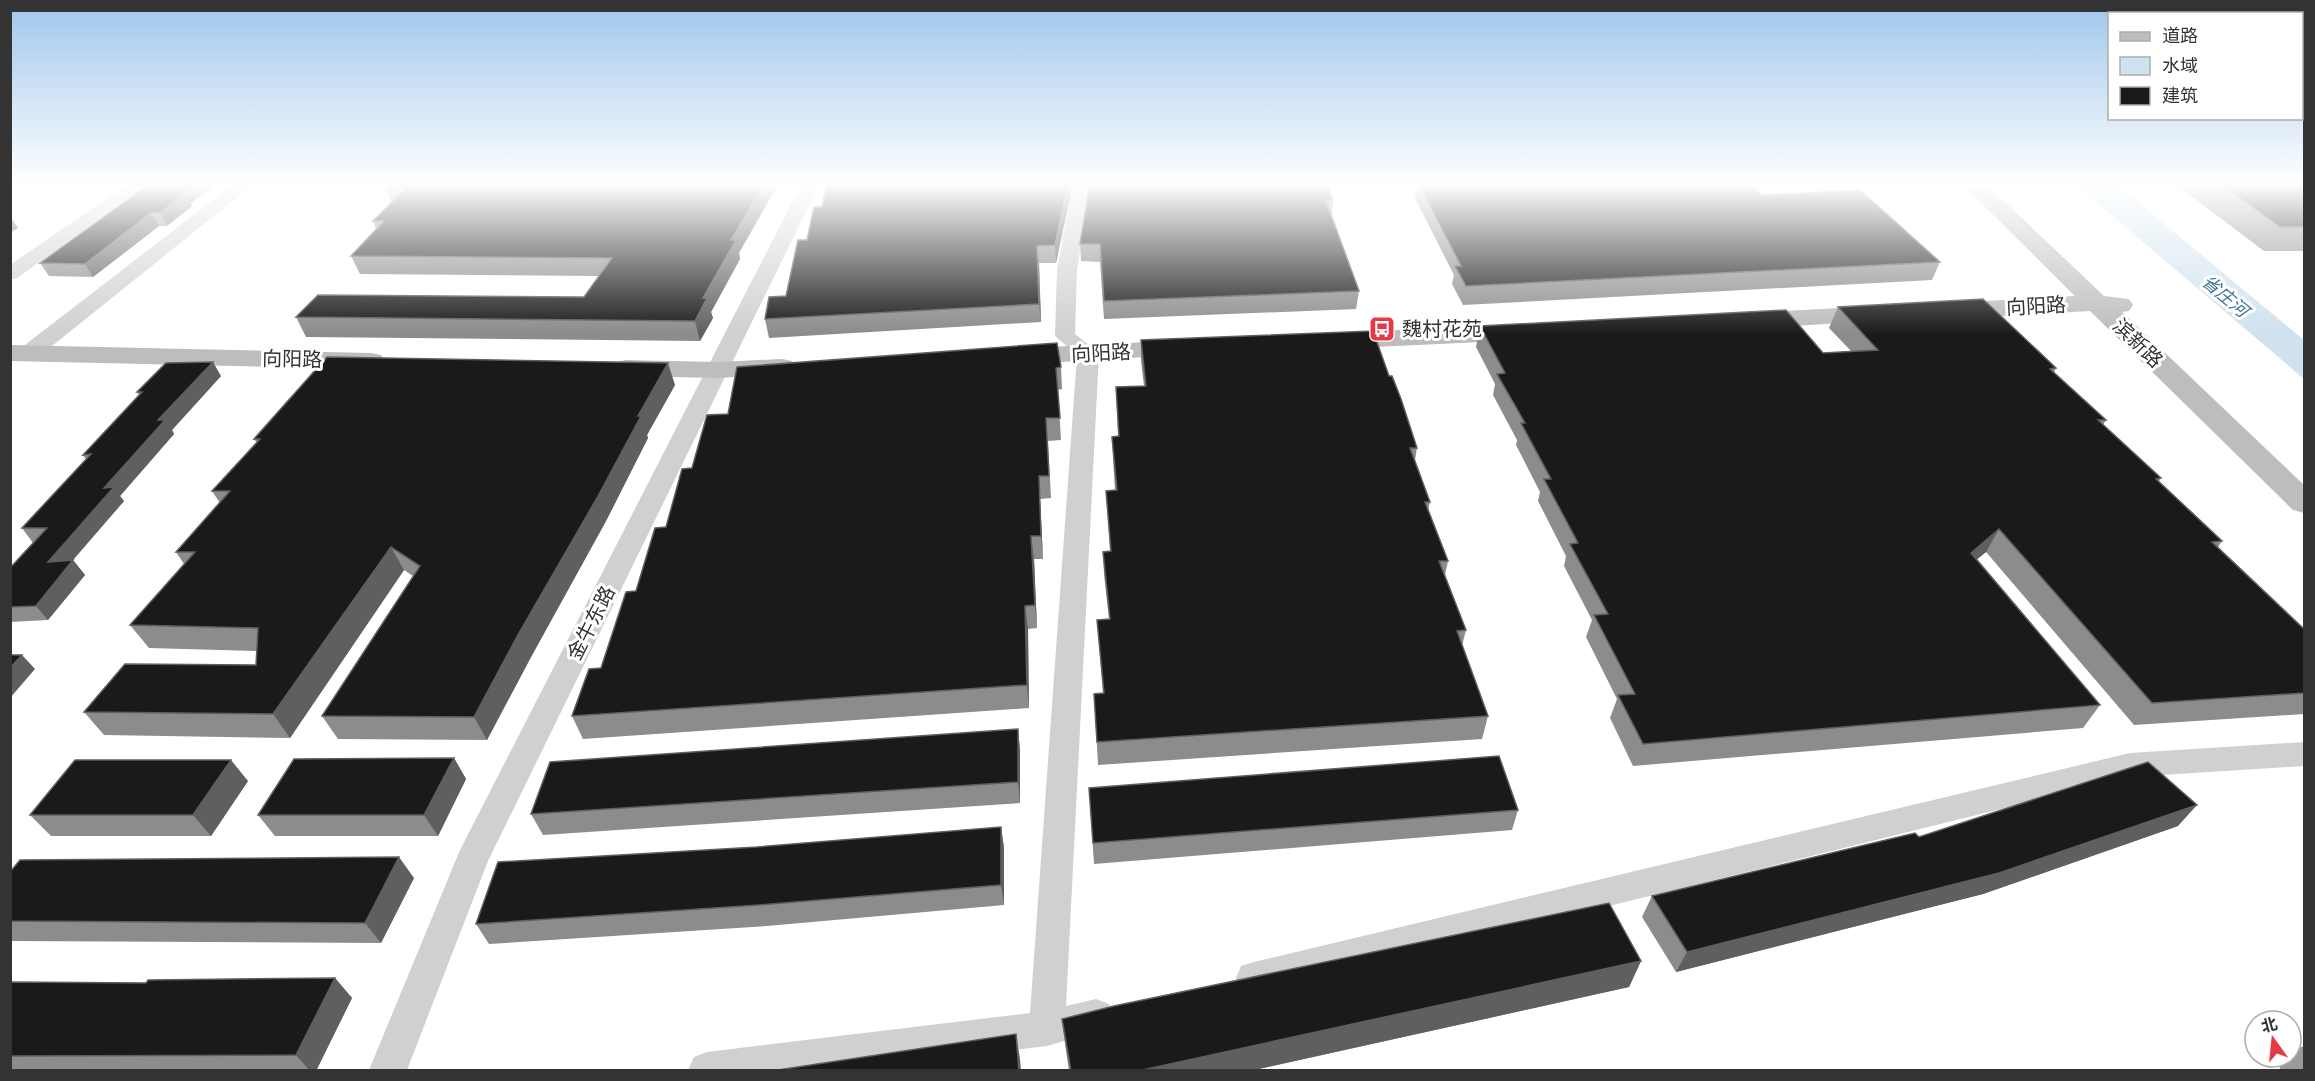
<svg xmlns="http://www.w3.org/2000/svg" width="2315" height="1081" font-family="'Roboto Condensed','Noto Sans SC',sans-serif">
<rect width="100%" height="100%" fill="#fff"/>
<!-- water -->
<path fill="#cfe2ee" d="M2074,183h41l189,157v39z"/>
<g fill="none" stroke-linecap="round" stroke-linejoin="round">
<!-- street -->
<g fill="#d0d0d0" fill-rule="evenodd">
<path d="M129,183h20l-132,95 -7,2v-15z"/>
<path d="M235,183h20l-218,175 -8,1 -8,-1 -3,-5 3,-5z"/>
<path d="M802,183h18l-332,678 -81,209h-38l91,-220z"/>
<path d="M1073,183h18l-14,87 -2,64 24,19 -33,653 30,-7 13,5 5,12 -5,12 -62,18 -198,24h-161l6,-13 13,-5 323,-39 47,-658 -22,-19 2,-66z"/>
<path d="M2304,742v24l-174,11 -876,217 -13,-4 -5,-12 5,-12 13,-4 876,-209z"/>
</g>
<!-- secondary -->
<g fill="#bdbdbd" fill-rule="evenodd">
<path d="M1961,183h24l119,113 25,3 4,6 -4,6 -7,1 182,173v28l-11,-3 -203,-199 -142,8 -9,-2 -4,-6 4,-6 9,-2 127,-7z"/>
<path d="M1878,306l9,2 4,6 -4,6 -140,9 -9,-2 -4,-6 4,-6 9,-2z"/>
<path d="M1525,324l10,2 3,6 -3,6 -10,2 -194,9 -10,-2 -4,-6 4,-6 10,-2z"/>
<path d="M1186,340l10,2 4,6 -4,6 -183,11 -10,-2 -4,-6 4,-6 10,-2z"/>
<path d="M10,345l361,8 10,2 4,6 -4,6 -10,2 -361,-8z"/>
<path d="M782,359l10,2 4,6 -4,6 -74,5 -92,-2 -10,-2 -4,-6 4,-6 10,-2 92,2z"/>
</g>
<!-- highway -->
<path fill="#9a9a9a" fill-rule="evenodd" d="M2304,1046v24h-25l5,-13h7v-6z"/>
</g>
<!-- wall -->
<g fill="#8c8c8c">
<path d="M151,183l40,20 1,3 -25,20h-8l-66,51 -44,-1 -9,-13z"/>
<path d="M390,183l349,70 1,6 -29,53 2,6 -13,23 -394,-4 -10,-20 288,-20 15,-21 -239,-2 -9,-18 25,-27 -3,-8 19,-19 -7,-14z"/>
<path d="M1073,183l-17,80h-17l2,59 -272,16 -4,-19 21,-23 21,-56 15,-33z"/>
<path d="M1090,183l243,17 -1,16 27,75 -3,18 -252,10 -4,-57 -19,-1 -1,-17z"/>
<path d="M1411,183h338l12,12 179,67 -8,18 -469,25 -11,-21 2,-9 -39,-77 1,-7z"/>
<path d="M2174,183h130v68h-40z"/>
<path d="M1838,307l218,61 -2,4 52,48 -3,5 58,53 -2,3 63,60 -4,6 86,82v85l-170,11 -148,-173 -9,7 123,146 -17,23 -450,38 -23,-48 7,-19 -31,-62 6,-17 -28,-54 2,-10 -28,-55 2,-9 -24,-47 1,-5 -24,-45 2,-11 -19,-37 4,-21 343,27 28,-2 -22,-23z"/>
<path d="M1141,340l248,36 28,72 -2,12 15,42 -2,8 20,51 -3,14 21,55 -4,16 26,70 -6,23 -384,26 -4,-71 9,-1 -6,-73 12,-1 -5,-45 -1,-22 7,-1 -4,-60 9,-1 -2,-31 -1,-22 6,-1 -2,-49 28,-1 -3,-25z"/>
<path d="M1061,367l1,22 -4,1 3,50 -13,1 3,57 -11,1 3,60h-9l3,69 -9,1 1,79 -446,31 -11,-23 29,-48 91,-200 36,-54z"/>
<path d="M221,376l-49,54 2,4 -54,62 4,5 -51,59 12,15 -37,45 -38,2v-54l23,-25 -11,-15 64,-69 -3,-4 56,-60 -2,-3z"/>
<path d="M675,385l-28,50 1,3 -42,83 -75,136 -44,83 -149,-1 -16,-23 91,-140 -9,-6 -114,168 -186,-3 -20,-23 172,-47 1,-14 -108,-3 -19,-23 54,-61 -8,-12 44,-49 -8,-12 45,-48 -3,-4z"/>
<path d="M1018,729l2,21v53l-477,32 -12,-21z"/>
<path d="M454,758l12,21 -28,57h-163l-17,-21z"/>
<path d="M248,781l-37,55h-160l-21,-21z"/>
<path d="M1089,788l429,22 -6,20 -418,34z"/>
<path d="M2178,826l-195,68 -307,78 -34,-55 10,-21 267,-59z"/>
<path d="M1001,827l3,21v57l-237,21 -278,18 -13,-20 281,-77z"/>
<path d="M10,872l404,6 -33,65 -371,-2z"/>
<path d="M1641,961l-12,26 -379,84h-181l-4,-27 -3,-25z"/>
<path d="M335,978l17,20 -36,73h-306v-89l136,1z"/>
</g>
<!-- shaded-wall -->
<g fill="#5f5f5f">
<path d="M195,183h22l-26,20 1,3 -25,20 -7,-13 21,-20z"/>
<path d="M765,183h14l-40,70 1,6 -29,53 2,6 -13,23 -5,-20 8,-23 28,-58z"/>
<path d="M1068,183h5l-17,80 -1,-18z"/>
<path d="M151,213l8,13 -66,51 -8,-13z"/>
<path d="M10,216l8,12 -8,5z"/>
<path d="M1037,246l2,17 2,59 -2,-18z"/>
<path d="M213,362l8,14 -49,54 2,4 -54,62 4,5 -65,75 -11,-14 56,-74 54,-68z"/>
<path d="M668,363l7,22 -28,50 1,3 -42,83 -75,136 -44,83 -13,-23 164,-301z"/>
<path d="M1039,476l1,23 3,60 -2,-23z"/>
<path d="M1999,529l-13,23 -28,23 13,-22z"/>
<path d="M1031,536l3,23 3,69 -2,-23z"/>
<path d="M391,547l13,23 -114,168 -17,-24z"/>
<path d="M73,560l12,15 -37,45 -12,-14z"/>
<path d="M1025,606l3,23 1,79 -2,-23z"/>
<path d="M22,655l13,14 -25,29v-30z"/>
<path d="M1018,729l2,21v53l-2,-21z"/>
<path d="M454,758l12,21 -28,57 -14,-21z"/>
<path d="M231,760l17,21 -37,55 -18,-21z"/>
<path d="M2197,805l-19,21 -195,68 -307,78 11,-20z"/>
<path d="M1001,827l3,21v57l-3,-20z"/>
<path d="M399,857l15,21 -33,65 -16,-20z"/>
<path d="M1641,961l-12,26 -379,84h-112z"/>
<path d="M335,978l17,20 -36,73h-6l-14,-16z"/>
<path d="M1016,1034l4,25 1,12h-2z"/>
</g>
<!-- building -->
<g fill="#1a1a1a" stroke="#5f5f5f" stroke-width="1.5">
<path d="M151,183h44l-14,10h4l-25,20h-9l-66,51 -45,-1z"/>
<path d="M390,183h375l-34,57h5l-33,58h4l-12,23 -399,-4 22,-22 266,2 28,-39 -261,-2 33,-35h-11l33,-33h-21z"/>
<path d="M827,183h241l-13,62 -18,1 2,58 -274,15 4,-22 17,-1 12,-56h9l7,-33h8z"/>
<path d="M1090,183h236l7,17 -7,1 33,90 -255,10 -4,-57h-20z"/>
<path d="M1418,183h331l12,12 99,-5 80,72 -474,24 -11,-20h6z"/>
<path d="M2219,183h85v44h-24z"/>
<path d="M1983,299l73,69 -6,1 56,51h-8l63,58 -5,1 66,62 -10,1 92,87v64l-152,10 -153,-174 -28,24 129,152 -457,39 -25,-49 17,-1 -41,-79 14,-1 -38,-70 8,-1 -34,-64h7l-30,-56h4l-28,-49 8,-1 -25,-47 306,-16 37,43 55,-3 -40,-43z"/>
<path d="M1373,331l16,45h3l9,23 16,49h-7l20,54h-5l23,59h-9l27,69 -9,1 31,85 -391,26 -3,-48 10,-1 -7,-73 13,-1 -7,-67 8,-1 -5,-60 11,-1 -5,-53 7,-1 -3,-49 30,-1 -5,-46z"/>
<path d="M1057,343l4,24 -5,1 4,50h-14l3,58h-10l2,60h-10l4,69 -10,1 2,79 -455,31 17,-47 12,-1 25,-76 10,-1 19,-63 11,-1 16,-58 10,-1 15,-53 21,-1 9,-47z"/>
<path d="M327,357l341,6 -30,53h3l-44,82 -78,135 -45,84 -152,-1 98,-150 -29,-19 -118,167 -189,-2 41,-48 131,1 2,-37 -128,-3 65,-73h-19l54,-61h-18l48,-52h-6z"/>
<path d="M213,362l-55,58h7l-61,68 10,-1 -66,75 25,-2 -37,46 -26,1v-39l37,-40h-25l69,-74 -8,1 59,-63h-5l29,-29z"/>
<path d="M10,655h12l-12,13z"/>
<path d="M1018,729v53l-487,32 19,-52z"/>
<path d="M1499,756l19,54 -425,33 -4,-55z"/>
<path d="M454,758l-30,57h-166l36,-56z"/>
<path d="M75,760h156l-38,55h-163z"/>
<path d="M2148,762l49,43 -198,68 -312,79 -35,-56 263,-63 4,4z"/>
<path d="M1001,827v58l-242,20 -283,19 22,-62 259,-15z"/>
<path d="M399,857l-34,66 -355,-2v-49l10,-12z"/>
<path d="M1609,903l32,58 -503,110h-67l-9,-52 52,-13z"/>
<path d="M335,978l-39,77 -286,1v-74l136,1 2,-3z"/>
<path d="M1016,1034l3,37h-248z"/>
</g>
<!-- sky -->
<linearGradient id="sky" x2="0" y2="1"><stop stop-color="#9ec6ea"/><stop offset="0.55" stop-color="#fff"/><stop offset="1" stop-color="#fff" stop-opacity="0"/></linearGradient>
<rect width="2315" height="334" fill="url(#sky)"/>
<!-- icons -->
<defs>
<g id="bus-square" transform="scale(1.35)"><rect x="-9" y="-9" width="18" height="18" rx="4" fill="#e63946" stroke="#fff"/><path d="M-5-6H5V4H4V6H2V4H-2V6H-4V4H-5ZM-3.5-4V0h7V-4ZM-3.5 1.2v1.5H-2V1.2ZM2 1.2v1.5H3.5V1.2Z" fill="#fff"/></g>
</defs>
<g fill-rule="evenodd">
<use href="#bus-square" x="1382" y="329"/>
</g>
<g text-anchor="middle" stroke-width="6" stroke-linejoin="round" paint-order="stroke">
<!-- far-water labels -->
<g font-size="18" font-style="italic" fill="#3f7597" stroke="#fff">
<text transform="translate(2225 296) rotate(40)" y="6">省庄河</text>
</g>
<!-- street labels -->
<g font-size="20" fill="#333" stroke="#fff">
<text transform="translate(2036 306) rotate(-3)" y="7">向阳路</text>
<text transform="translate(2138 343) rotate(44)" y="7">滨新路</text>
<text transform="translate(1101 353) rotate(-3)" y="7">向阳路</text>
<text transform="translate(292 359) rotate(1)" y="7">向阳路</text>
<text transform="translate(591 623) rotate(-63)" y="7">金牛东路</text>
</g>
<!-- poi labels -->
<g font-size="20" fill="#333" stroke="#fff" text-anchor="start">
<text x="1402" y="336">魏村花苑</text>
</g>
</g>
<!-- border -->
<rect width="2315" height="1081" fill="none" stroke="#333333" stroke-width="24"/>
<!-- legend -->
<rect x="2108" y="12" width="195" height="108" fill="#ffffff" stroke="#adadad" stroke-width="1.5"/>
<rect x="2120" y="32" width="30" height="9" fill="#bdbdbd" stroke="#adadad" stroke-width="1.5"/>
<text x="2162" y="42" font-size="18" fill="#333333">道路</text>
<rect x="2120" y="57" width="30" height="18" fill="#cfe2ee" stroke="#adadad" stroke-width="1.5"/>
<text x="2162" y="72" font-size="18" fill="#333333">水域</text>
<rect x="2120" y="87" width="30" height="18" fill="#1a1a1a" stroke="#adadad" stroke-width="1.5"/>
<text x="2162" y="102" font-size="18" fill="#333333">建筑</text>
<!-- north arrow -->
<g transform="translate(2273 1039) rotate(345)"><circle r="28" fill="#ffffff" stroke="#adadad" stroke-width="1.5"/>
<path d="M0-4.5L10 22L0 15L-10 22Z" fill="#e63946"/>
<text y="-9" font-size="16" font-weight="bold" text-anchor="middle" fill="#333333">北</text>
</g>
</svg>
